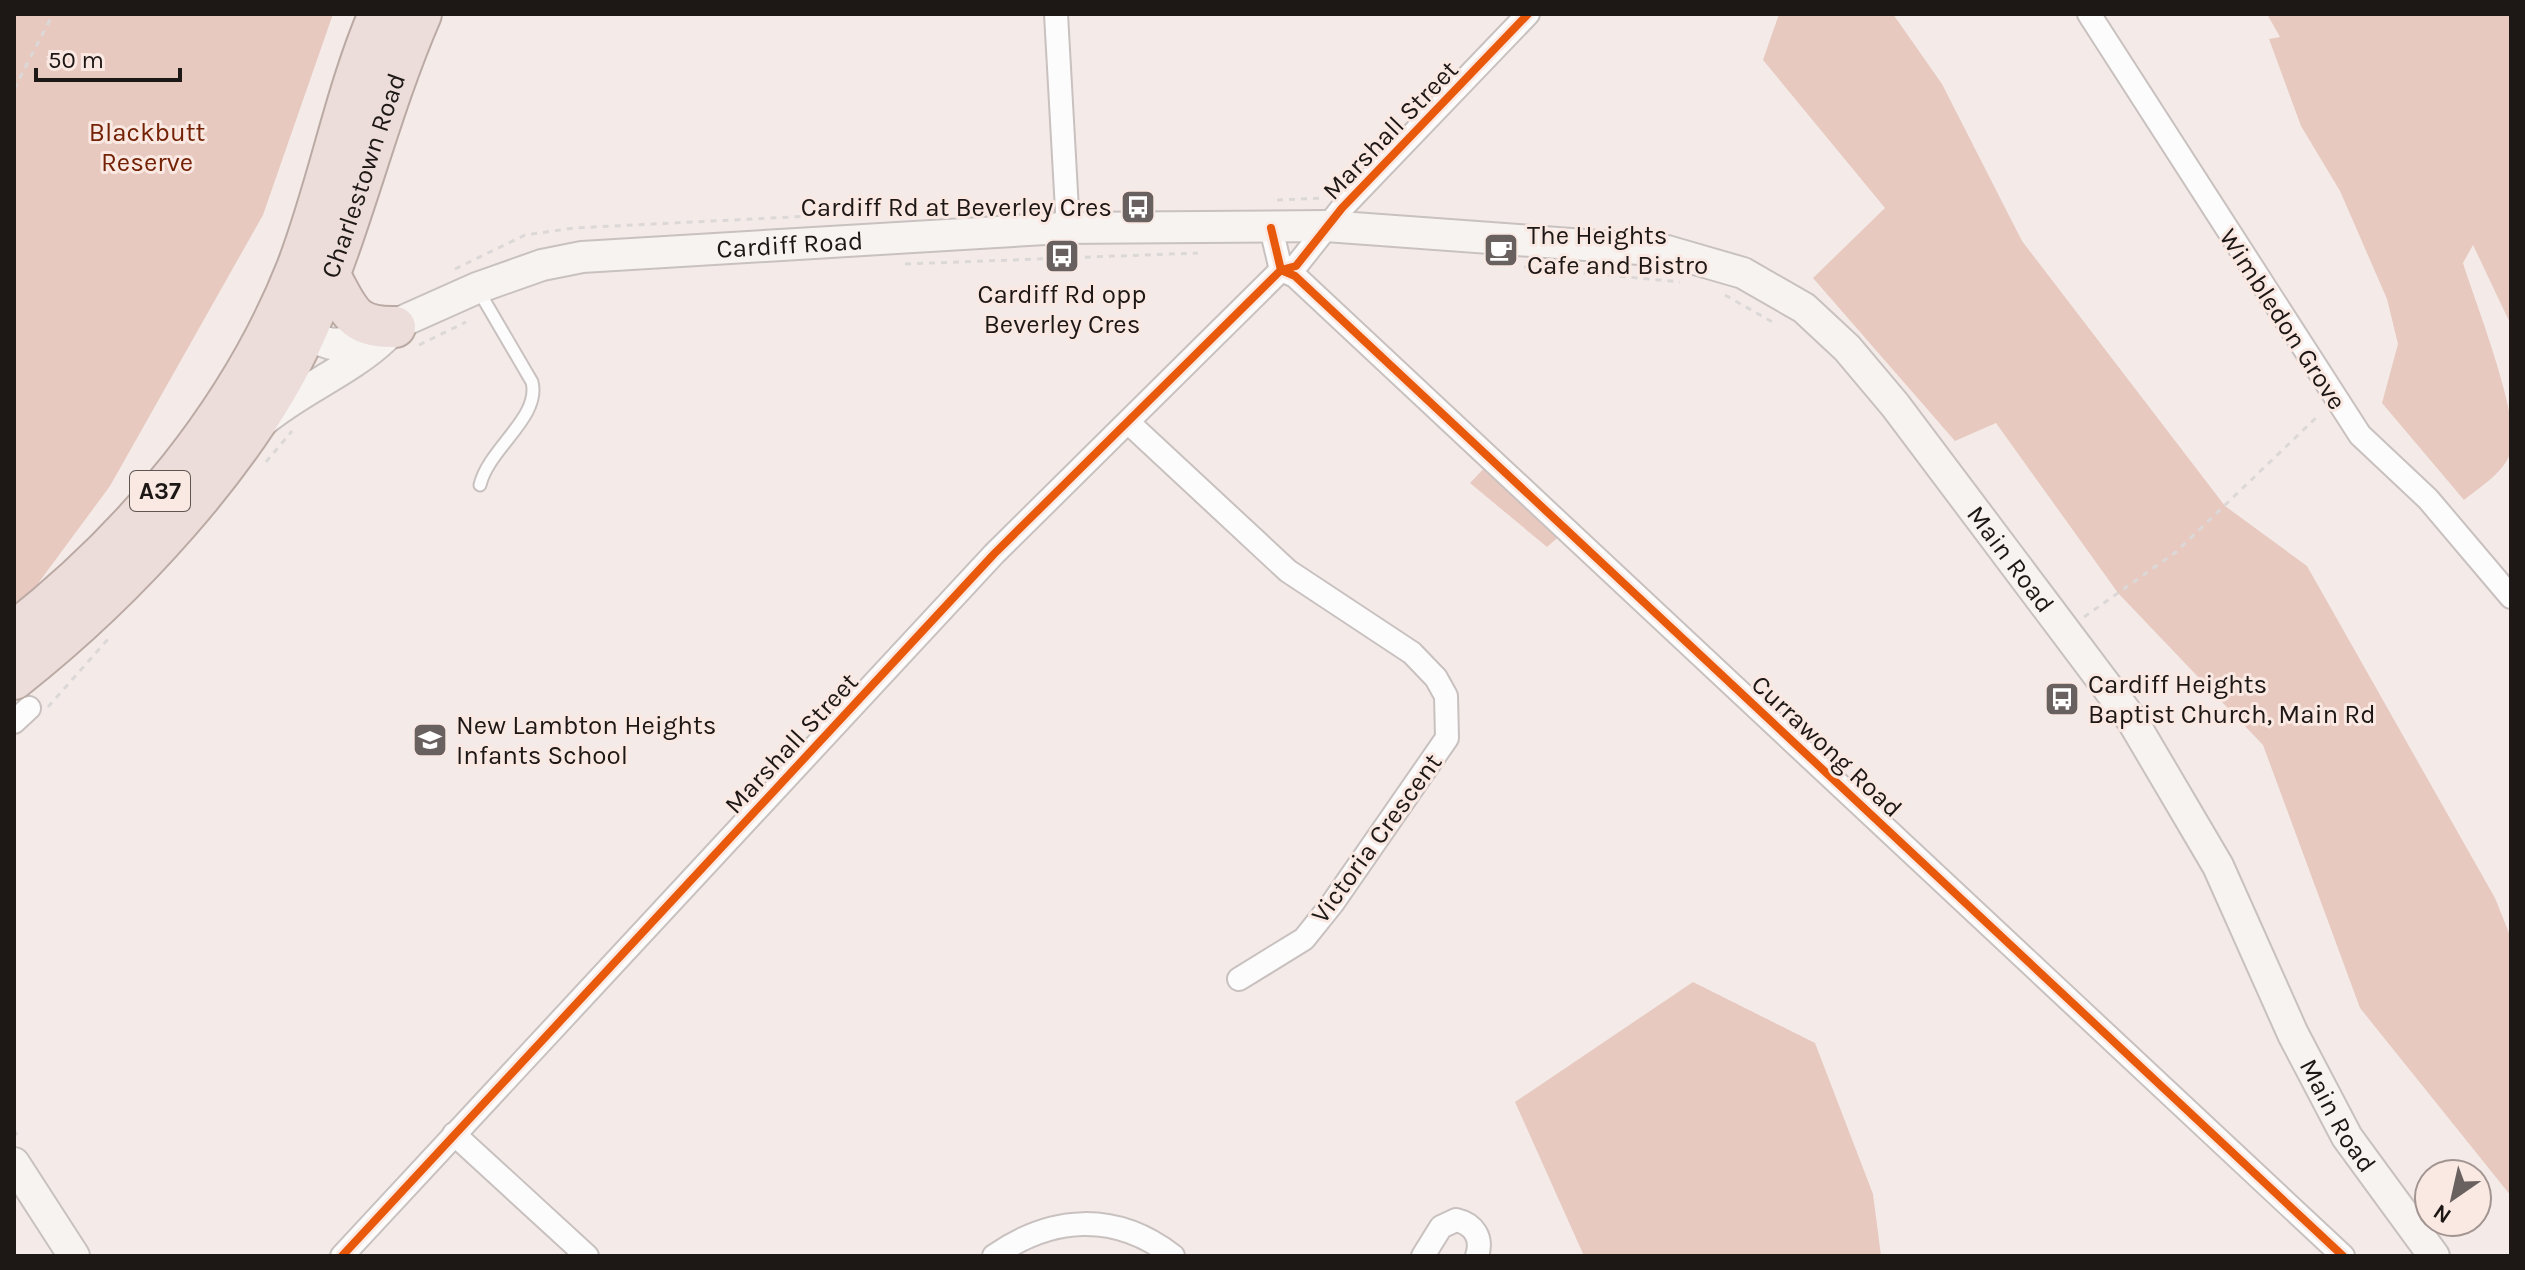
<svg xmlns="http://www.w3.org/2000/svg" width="2525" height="1270" font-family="Karla,sans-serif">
<rect width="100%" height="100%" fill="#f4ebe8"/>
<!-- green -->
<g fill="#e7c9c0">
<path d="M14,14h319l-70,201 -153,271 -96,130z"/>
<path d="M1779,14h114l49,70 80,157 203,265 82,60 188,332 16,40v258l-151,-188 -97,-263 -145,-152 -122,-170 -41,18 -142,-163 72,-70 -122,-148z"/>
<path d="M2267,14h244v311l-38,-80 -10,18c12,39 58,154 48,188 -6,21 -31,36 -47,49l-82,-97 16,-59 -11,-45 -47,-108 -39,-65 -32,-87 11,-2z"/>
<path d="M1488,464l75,69 -16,14 -77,-64z"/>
<path d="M1693,982l122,61 58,151 8,62h-297l-69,-154z"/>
</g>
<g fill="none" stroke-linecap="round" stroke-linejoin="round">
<!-- lane casing -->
<g stroke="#c8c1bf" stroke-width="15">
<path id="lane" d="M477,288l55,94c9,35 -43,66 -52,103"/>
</g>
<!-- street casing -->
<g stroke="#c8c1bf" stroke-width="26">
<g id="street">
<path d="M1056,14l12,214"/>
<path d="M2089,14l271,421 68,64 83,98"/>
<path d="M1271,228l10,42 14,6 1048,980"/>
<path d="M1130,424l158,147 124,82 24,25 10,18 1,42 -115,166 -28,35 -65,40"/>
<path d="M14,722l15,-14"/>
<path d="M454,1134l133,122"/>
<path d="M342,1256l652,-702 287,-284 15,-4 46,-58 186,-194"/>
<path d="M994,1256c57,-40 121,-45 179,0"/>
<path d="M1423,1256l18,-29 15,-7c18,4 27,18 21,36"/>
</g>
</g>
<!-- secondary casing -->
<g stroke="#c8c1bf" stroke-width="34">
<g id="secondary">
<path id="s1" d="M287,329l44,15 25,-2 121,-54 65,-23 40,-8 480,-29 264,-2 341,25 76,22 61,35 43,40 48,57 237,315 86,146 75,168 54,103 87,119"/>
<path d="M264,420c39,-32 85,-49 121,-83"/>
<path d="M14,1163l60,93"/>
</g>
</g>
<!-- highway casing -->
<g stroke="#bbaaa4" stroke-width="44">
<g id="highway">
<path d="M330,276c19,33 21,52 65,51"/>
<path d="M14,632c121,-95 226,-220 283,-364 32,-83 47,-172 82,-254"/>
<path id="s2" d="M14,679c109,-86 234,-218 291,-345 47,-104 71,-216 116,-320"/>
</g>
</g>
<!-- path -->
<g stroke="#dbd8d7" stroke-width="3" stroke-dasharray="6 6" stroke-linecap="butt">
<path d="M14,89l39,-75"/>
<path d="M1277,200l48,-2"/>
<path d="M905,264l293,-11"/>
<path d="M1524,267l156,15"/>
<path d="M455,269l70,-34 49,-7 277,-14"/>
<path d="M1725,295l49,28"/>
<path d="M419,345l47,-23"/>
<path d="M266,462l26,-31"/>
<path d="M2084,617l92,-65 144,-138"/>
<path d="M48,707l61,-69"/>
<path d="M14,1130l7,10"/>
</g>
<!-- lane -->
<use href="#lane" stroke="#fdfcfc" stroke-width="11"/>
<!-- street -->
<use href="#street" stroke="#fdfcfc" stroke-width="22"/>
<!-- secondary -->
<use href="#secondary" stroke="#f7f3f1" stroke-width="30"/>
<!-- highway -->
<use href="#highway" stroke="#ecddda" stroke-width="40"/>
<!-- cycleway casing -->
<g stroke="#fae8e2" stroke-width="13">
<g id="cycleway">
<path d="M1271,228l10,42 14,6 1048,980"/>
<path d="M342,1256l652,-702 287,-284 15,-4 46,-58 186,-194"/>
</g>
</g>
<!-- cycleway -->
<use href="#cycleway" stroke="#e8590c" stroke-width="8"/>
</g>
<!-- icons -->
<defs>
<g id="bus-square" transform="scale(1.8)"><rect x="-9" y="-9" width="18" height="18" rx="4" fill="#68615f" stroke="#fae8e2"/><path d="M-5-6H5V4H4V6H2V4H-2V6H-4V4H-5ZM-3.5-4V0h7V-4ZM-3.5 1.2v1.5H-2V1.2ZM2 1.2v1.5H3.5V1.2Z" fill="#fff"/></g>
<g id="cafe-square" transform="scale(1.8)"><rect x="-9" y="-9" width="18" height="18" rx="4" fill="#68615f" stroke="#fae8e2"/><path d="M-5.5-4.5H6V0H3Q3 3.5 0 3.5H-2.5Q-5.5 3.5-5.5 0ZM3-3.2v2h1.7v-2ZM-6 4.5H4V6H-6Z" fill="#fff"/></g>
<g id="school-square" transform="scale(1.8)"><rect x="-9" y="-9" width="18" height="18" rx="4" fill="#68615f" stroke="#fae8e2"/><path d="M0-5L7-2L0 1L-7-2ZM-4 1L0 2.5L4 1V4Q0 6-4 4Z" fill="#fff"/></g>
</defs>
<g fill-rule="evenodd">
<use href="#bus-square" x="1138" y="207"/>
<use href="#cafe-square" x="1501" y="250"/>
<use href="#bus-square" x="1062" y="256"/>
<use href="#bus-square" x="2062" y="699"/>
<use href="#school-square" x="430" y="740"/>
</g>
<g text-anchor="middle" stroke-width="6" stroke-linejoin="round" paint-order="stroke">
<!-- shield labels -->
<rect fill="#fae8e2" stroke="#5f5652" stroke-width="2" x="130" y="471" width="60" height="40" rx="6"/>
<g font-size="24" font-weight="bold" fill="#1d1715">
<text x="160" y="499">A37</text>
</g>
<!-- street labels -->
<g font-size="26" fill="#1d1715" stroke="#fae8e2">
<text transform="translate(1390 130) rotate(-46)" y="9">Marshall Street</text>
<text dy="9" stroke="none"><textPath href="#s2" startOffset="624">Charlestown Road</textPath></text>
<text dy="9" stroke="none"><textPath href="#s1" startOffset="522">Cardiff Road</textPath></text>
<text transform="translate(2283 319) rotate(57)" y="9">Wimbledon Grove</text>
<text dy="9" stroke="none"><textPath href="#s1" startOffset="1876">Main Road</textPath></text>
<text transform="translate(791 743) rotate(-47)" y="9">Marshall Street</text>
<text transform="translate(1827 746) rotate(43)" y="9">Currawong Road</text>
<text transform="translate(1376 838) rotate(-54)" y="9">Victoria Crescent</text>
<text dy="9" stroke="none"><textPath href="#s1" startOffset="2524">Main Road</textPath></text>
</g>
<!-- park labels -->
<g font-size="26" fill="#742206" stroke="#fae8e2">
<text x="147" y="141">Blackbutt<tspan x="147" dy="30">Reserve</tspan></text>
</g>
<!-- poi labels -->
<g font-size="26" fill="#1d1715" stroke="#fae8e2" text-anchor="start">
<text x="1112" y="216" text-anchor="end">Cardiff Rd at Beverley Cres</text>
<text x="1527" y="244">The Heights<tspan x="1527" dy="30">Cafe and Bistro</tspan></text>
<text x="1062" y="303" text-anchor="middle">Cardiff Rd opp<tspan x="1062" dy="30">Beverley Cres</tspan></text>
<text x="2088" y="693">Cardiff Heights<tspan x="2088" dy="30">Baptist Church, Main Rd</tspan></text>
<text x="456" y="734">New Lambton Heights<tspan x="456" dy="30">Infants School</tspan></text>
</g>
</g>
<!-- border -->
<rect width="2525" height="1270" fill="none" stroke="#1d1715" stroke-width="32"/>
<!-- north arrow -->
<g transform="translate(2453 1198) rotate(214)"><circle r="38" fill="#fae8e2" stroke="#a29490" stroke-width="2"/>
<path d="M0-6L14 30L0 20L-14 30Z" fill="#68615f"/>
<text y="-12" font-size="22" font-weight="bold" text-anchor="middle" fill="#1d1715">N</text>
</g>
<!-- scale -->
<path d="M36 68v12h144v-12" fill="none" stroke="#1d1715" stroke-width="4"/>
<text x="48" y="68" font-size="24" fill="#1d1715" stroke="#fae8e2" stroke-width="6" paint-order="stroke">50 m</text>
</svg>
